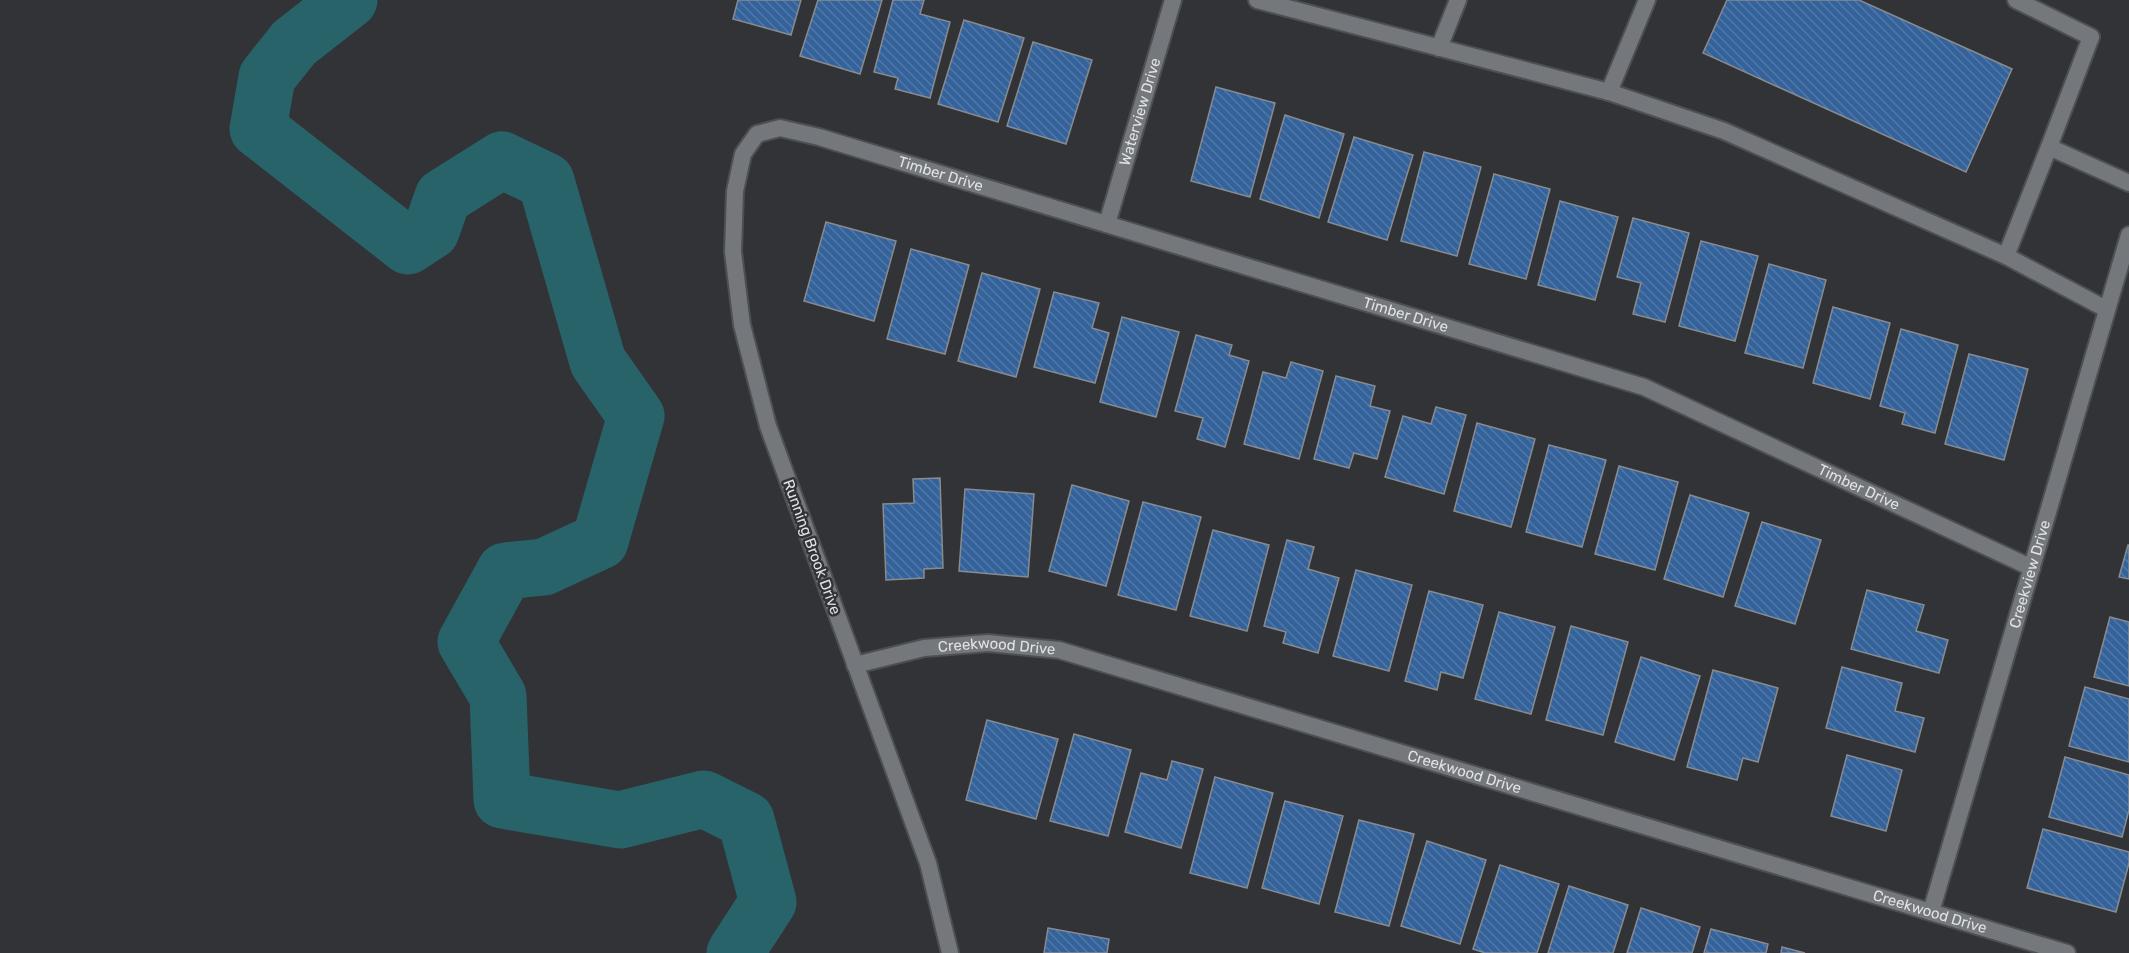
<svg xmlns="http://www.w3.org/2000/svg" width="2129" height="953" font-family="Rubik,sans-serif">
<defs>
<pattern id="building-back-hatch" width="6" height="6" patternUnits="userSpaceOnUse" patternTransform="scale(1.5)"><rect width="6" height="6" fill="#34629a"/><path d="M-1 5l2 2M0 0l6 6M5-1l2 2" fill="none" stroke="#5178a8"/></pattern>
</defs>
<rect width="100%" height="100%" fill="#313336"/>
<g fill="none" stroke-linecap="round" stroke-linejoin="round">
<!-- river -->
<path stroke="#286369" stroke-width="57" d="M349,0l-55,43 -27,34 -9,52 150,117 23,-15 12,-34 59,-37 44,21 52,181 38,54 -36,125 -56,26 -39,4 -39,71 32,54 4,104 118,20 84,-21 42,21 22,82 -33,51"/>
</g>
<!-- building -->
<g fill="url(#building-back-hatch)" stroke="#888b8f" stroke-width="1.5">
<path d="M738,0h63l-10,35 -58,-16z"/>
<path d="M818,0h64l-22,74 -60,-18z"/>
<path d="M893,0h31l-4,14 30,8 -20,76 -35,-9 3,-11 -24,-6z"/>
<path d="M1727,0h132l153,69 -46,103 -263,-119z"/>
<path d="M964,20l60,18 -26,84 -60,-18z"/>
<path d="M1033,42l59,18 -26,84 -59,-18z"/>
<path d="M1216,87l59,16 -25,94 -59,-16z"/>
<path d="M1285,115l59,19 -25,84 -59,-19z"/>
<path d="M1354,137l59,18 -26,85 -59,-18z"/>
<path d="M1424,152l57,15 -24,89 -56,-15z"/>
<path d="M1494,174l56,15 -24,90 -57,-15z"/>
<path d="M1560,201l58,16 -23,83 -57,-15z"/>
<path d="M1633,218l56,15 -24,89 -32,-8 8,-31 -24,-6z"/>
<path d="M826,222l70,19 -22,80 -70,-20z"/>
<path d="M1701,241l57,15 -23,85 -56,-15z"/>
<path d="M911,249l58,16 -24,89 -58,-15z"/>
<path d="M1769,264l57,16 -23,88 -58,-15z"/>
<path d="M982,273l58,16 -24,88 -58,-16z"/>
<path d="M1054,292l45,11 -7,25 17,5 -14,50 -61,-16z"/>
<path d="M1833,307l57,16 -20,76 -57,-16z"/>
<path d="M1122,317l57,15 -23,85 -56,-15z"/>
<path d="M1901,329l57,16 -23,88 -33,-9 3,-11 -25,-7z"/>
<path d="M1196,335l36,10 -3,10 20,6 -24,86 -28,-8 6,-21 -28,-7z"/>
<path d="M1969,354l59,15 -24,91 -59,-16z"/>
<path d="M1291,362l32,9 -24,88 -55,-15 19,-72 23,6z"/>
<path d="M1336,376l39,10 -5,20 20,5 -13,48 -23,-6 -5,15 -35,-9z"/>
<path d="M1436,407l30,8 -22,79 -59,-17 18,-61 28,8z"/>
<path d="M1477,423l58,16 -24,88 -57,-16z"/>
<path d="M1549,445l57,15 -24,87 -56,-15z"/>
<path d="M1619,466l59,16 -23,88 -60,-16z"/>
<path d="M940,478l3,90 -19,1v9l-38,2 -3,-76 31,-1 -1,-24z"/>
<path d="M1072,485l57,16 -23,85 -57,-15z"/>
<path d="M965,489l69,5 -6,83 -69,-6z"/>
<path d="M1690,495l59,18 -26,84 -59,-18z"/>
<path d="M1143,502l58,15 -25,93 -58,-15z"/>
<path d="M1762,522l59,18 -26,84 -60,-18z"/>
<path d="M1213,530l56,15 -22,86 -57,-15z"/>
<path d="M1287,540l27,7 -6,22 31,9 -21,75 -35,-10 3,-11 -22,-6z"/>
<path d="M2128,545h1v34l-10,-2z"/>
<path d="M1356,570l56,15 -23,86 -56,-15z"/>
<path d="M1867,590l57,15 -8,26 32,9 -9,33 -88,-24z"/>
<path d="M1429,591l54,14 -20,73 -22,-6 -4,18 -32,-9z"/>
<path d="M1499,612l56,15 -24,87 -56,-15z"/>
<path d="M2110,617l19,5v64l-35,-9z"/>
<path d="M1571,626l57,16 -25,93 -57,-15z"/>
<path d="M1641,657l59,19 -26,84 -59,-18z"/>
<path d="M1842,667l60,16 -7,28 29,7 -9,34 -89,-24z"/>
<path d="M1713,670l65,18 -20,74 -15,-4 -6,22 -50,-13z"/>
<path d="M2085,687l44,12v63l-60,-16z"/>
<path d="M987,720l71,19 -22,80 -70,-19z"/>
<path d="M1074,734l57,16 -23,86 -58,-15z"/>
<path d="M1847,755l55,15 -16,61 -55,-15z"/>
<path d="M2065,757l64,18v35l-7,27 -73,-20z"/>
<path d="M1172,761l31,8 -22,79 -56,-16 16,-59 26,7z"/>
<path d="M1215,777l58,16 -26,95 -57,-15z"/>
<path d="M1285,801l58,15 -24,88 -57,-16z"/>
<path d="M1359,820l55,14 -25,92 -54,-14z"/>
<path d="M2043,829l86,23v11l-13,49 -89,-24z"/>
<path d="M1427,841l59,19 -26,84 -59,-18z"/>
<path d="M1500,865l59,19 -22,69h-52l-12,-4z"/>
<path d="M1569,886l59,19 -15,48h-65z"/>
<path d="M1641,908l59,19 -8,26h-65z"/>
<path d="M1048,928l61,11 -2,14h-63z"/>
<path d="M1711,929l57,15 -2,9h-62z"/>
<path d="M1782,947l23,6h-24z"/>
</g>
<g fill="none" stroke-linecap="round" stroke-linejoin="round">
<!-- service casing -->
<g stroke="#4d4f51" stroke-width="20">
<g id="service">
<path d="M1257,0l352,92 115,39 282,125"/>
<path d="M2016,0l75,37 -42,110 80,36"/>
<path d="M1439,48l19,-48"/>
<path d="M1609,92l38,-92"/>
<path d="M2049,147l-43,109 100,53"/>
</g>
</g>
<!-- minor casing -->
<g stroke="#4d4f51" stroke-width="20">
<g id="minor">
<path id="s1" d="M1107,224l66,-224"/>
<path id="s2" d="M855,665l69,-17 64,-5 71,7 1008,303"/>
<path id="s3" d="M1931,912l198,-677"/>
<path id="s4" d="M950,953l-22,-90 -160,-437 -26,-101 -9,-73 2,-61 8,-37 14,-20 23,-6 39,9 825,250 388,181"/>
</g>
</g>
<!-- service -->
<use href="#service" stroke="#74777b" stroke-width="16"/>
<!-- minor -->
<use href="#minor" stroke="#74777b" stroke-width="16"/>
</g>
<g text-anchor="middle" stroke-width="5" stroke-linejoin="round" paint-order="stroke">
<!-- street labels -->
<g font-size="15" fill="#e0e2e4" stroke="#313336">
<text dy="5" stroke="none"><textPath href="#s1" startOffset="117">Waterview Drive</textPath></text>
<text dy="5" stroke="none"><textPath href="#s4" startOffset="1050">Timber Drive</textPath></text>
<text dy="5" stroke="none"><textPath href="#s4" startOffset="1536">Timber Drive</textPath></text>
<text dy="5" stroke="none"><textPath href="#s4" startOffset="2022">Timber Drive</textPath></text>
<text transform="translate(812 547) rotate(70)" y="5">Running Brook Drive</text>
<text dy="5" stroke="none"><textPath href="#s3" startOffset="352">Creekview Drive</textPath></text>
<text dy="5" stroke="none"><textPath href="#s2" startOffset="144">Creekwood Drive</textPath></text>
<text dy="5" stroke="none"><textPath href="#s2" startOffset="630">Creekwood Drive</textPath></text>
<text dy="5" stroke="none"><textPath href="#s2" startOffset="1116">Creekwood Drive</textPath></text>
</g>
</g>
</svg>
